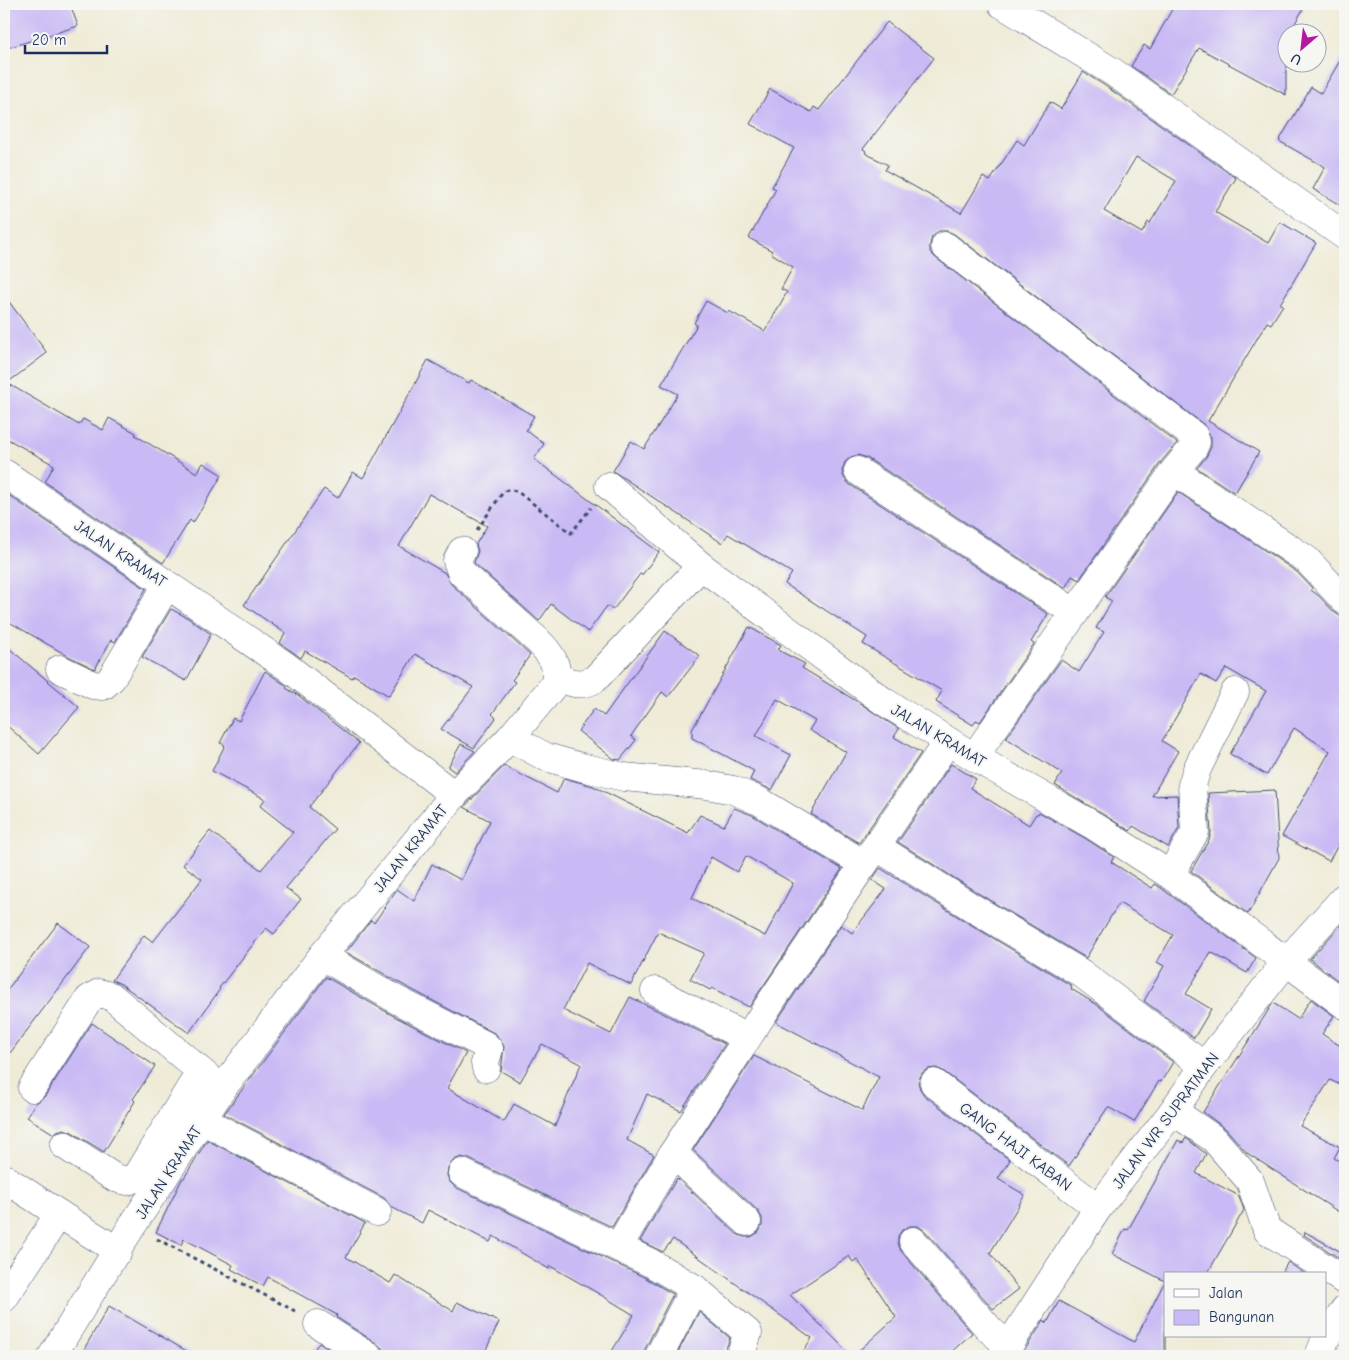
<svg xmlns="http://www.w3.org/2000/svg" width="1349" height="1360" font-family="'Comic Neue',sans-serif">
<rect width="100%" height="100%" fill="#f6f6f2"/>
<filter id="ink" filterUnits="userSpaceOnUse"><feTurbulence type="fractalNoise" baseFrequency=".02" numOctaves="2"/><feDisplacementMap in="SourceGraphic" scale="10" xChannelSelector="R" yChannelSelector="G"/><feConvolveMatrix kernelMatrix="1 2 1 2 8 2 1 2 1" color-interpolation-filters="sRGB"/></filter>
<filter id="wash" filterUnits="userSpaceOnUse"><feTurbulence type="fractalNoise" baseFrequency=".0096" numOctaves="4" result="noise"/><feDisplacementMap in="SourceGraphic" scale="20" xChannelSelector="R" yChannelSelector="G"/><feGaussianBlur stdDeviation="1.12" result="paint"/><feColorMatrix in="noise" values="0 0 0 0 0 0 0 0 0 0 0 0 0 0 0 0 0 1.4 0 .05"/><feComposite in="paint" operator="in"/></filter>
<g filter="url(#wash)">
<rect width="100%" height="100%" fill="#efebd7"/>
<g id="blocks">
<!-- building -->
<g fill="#c9b9f4" fill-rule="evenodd">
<path d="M4,4h66l8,22 -74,23z"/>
<path d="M1175,4h131l-16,28h-4v63l-87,-47 -28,46 -40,-28 13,-21 6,4z"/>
<path d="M887,22l47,36 -71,91 3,2 -1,2 23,12 -3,5 76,43 22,-36 7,4 27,-41 7,5 26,-43 11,7 22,-37 21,13 132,93 -21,34 53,31 12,-21 36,21 -36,61 3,1 -12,19 -4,-2 -59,99 51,31 -24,41 -38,-25 9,-11 5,-10v-10l-8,-13 -249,-190 -7,-3h-8l-7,6 -2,7v8l6,6 241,185 -16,19 -82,118 -7,-4 -7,12 -198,-130 -9,-3 -7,2 -6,5 -3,9 2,7 5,6 199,130 -17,28 3,2 -54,78 -4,-2 -3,5 -37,-23 6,-11 -79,-47 4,-7 -82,-53 7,-11 -64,-39 -6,9 -109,-72 18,-30 13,8 34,-55 -17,-9 36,-60 -3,-2 12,-22 22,12 1,-2 36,20 22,-39 -6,-3 12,-22 -22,-14 1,-2 -23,-13 27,-49 -4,-2 22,-39 -44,-24 20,-35 41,23 3,-5 5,3zM1136,157l40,24 -26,42 -2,-1 -6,11 -38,-22z"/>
<path d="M1345,52v156l-32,-19 12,-22 -46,-26 32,-54 10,6z"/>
<path d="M4,295l43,58 -40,30 72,42 4,-6 20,11 6,-12 27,15 -1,2 62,38 6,-10 19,12 -29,48 -3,-3 -27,43 -118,-81 9,-17 -50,-28z"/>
<path d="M428,360l41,23 2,-3 63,36 -8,14 18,14 -10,15 125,93 -17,23 -2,-1 -27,36 -6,-4 -19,26 -37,-28 -12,17 -65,-58 4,-12 -2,-7 11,-18 -58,-32 -30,52 46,27 6,11 79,71 -18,25 3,2 -23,32 4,4 -22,30 -33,-19 32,-42 -58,-33 -26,42 -35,-21 -2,3 -47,-27 -4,7 -21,-15 5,-10 -41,-28 80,-116 14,9 15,-26 10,6z"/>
<path d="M4,492l142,97 -31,53 -4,-2 -16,29 -27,-13 -64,-37z"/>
<path d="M1178,492l119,80 15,16 -1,2 8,6 15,16 6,4h5v217l-16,28 -47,-25 48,-85 -36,-23 -27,47 -37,-21 36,-63 -40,-23 -10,15 -15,-9 -39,67 16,10 -26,45 25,-1 2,33 -11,19 -35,-21 -3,5 -75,-46 7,-12 -56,-35 55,-78 18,12 25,-40 -8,-4 16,-27 -7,-4z"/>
<path d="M171,609l17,9 23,16 -25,47 -44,-24z"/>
<path d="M749,627l32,18 -3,5 27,14 -3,4 56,34 41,27 -5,8 27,16 -62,90 -48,-29 35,-62 -37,-22 6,-9 -38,-22 -21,37 35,19 -19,35 -22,-10 4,-9 -62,-33v-8z"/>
<path d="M665,631l35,25 -32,41 -6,-5 -31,44 5,4 -16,20 -6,-1 -36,-28 16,-22 10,7z"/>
<path d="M4,644l75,63 -40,47 -35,-31z"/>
<path d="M265,671l22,15 -1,2 12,7 61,48 -50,64 26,22 -49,59 15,11 -27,35 -8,-6 -47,60 1,1 -31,44 -68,-49 -9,-4 32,-45 9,7 49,-63 -19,-14 27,-34 51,39 32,-38 -33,-26 5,-7 -53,-28 13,-26 -5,-2 13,-25 6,3z"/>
<path d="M461,744l14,7 -20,21 -7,-5z"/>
<path d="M951,764l25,15 -6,9 59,37 7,-11h2l1,-2 44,25 31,20 -3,5 41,26 3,-4 6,4 95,70 -9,15 -36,-21 -25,42 25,15 -17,29 -50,-37 20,-35 -7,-4 16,-27 -54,-32 -33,55 -105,-63 -83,-53z"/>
<path d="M504,766l53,27 7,-15 29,8 95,47 12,-18 24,11 10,-18 18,7 90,54 -93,138 -37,-19 -2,2 -20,-11 14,-26 -46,-21 -27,53 -44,-22 -24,47 48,24 19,-37 95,47 -44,67 -34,-17 -20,46 27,15 -42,72 -143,-68 -8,-2 -7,3 -6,7 -1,8 2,6 6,6 189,90 29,17 -28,55 -2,7h-34l25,-41 -33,-20 -51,-29 -1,3 -56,-33 -3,6 -62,-32 -6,13 -31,-16 -7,-9 -160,-84 102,-137 64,37 76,39 -19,35 57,34 10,-18 41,22 26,-62 -39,-20 -22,38 -19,-11 3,-25 -8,-12 -91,-48 -59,-34 25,-32 3,3 23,-34 17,12 18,-37 29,16 29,-59 -26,-14zM746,856l47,27 -28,53 -73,-38 19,-41 26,15z"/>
<path d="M1275,790l4,68 -31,56 -57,-43 18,-31 2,-8 -3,-39z"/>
<path d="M880,868l85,53 107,65 -1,3 25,15 77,58 -12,20 -2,-1 -25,41 -26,-15 -39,59 -126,-95 -7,-3 -8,1 -6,4 -4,9 2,7 4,6 86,65 -12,19 27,16 -35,58 29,36 -26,20 -68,-78 -7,-5h-8l-8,4 -4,6v7l3,8 71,82 -25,23h-94l43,-39 -39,-58 -4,3 -4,-6 -59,39 49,48 11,13h-50l12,-18 -139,-99 -10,13 -23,-11 37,-63 60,56 7,3h7l8,-5 3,-7v-7l-4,-7 -65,-61 61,-94 108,54 17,-33 -103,-55 65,-97 11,8 34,-44 -14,-9z"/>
<path d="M58,923l32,24 -86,114v-67z"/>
<path d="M1340,926l5,3v57l-35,-27z"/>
<path d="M1311,999l23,17 -12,18 23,15v38l-15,-7 -30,46 40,21 -6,11 11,6v52l-98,-63 -21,-24 -23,-17 70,-109 25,16z"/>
<path d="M92,1023l63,43 -22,33 2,2 -31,51 -32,-20 -8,-3 -7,2 -3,3 -27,-17 9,-14 9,-7z"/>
<path d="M1186,1138l20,16 -10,19 43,23 5,14 -37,64h-42v7l-53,-27 13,-25 3,1 50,-90 5,3z"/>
<path d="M207,1140l158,83 -19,34 44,26 5,-8 58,36 4,-9 42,20 -16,34h-95l-5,-3 -1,-5 -6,-5 -40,-26 1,-2 -69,-38 -5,9 -32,-17 2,-4 -49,-26 -3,6 -25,-13 26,-53 2,-1z"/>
<path d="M1305,1232l40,22v8l-41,-27z"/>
<path d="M1288,1262l17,12h-24z"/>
<path d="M1165,1281v75h-144l23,-36 3,3 12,-22 75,41z"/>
<path d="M109,1306l86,50h-115z"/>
<path d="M699,1312l31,26 -3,8 -8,10h-43z"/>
<path d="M319,1343l20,13h-30z"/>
</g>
</g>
</g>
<g filter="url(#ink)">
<use href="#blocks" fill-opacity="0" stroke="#3b4b70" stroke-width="1"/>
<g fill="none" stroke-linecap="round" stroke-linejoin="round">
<!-- minor casing -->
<g stroke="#3b4b70" stroke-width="29">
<g id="minor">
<path d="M1002,4l111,68 232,164"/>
<path d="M945,246l249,190 2,6 -2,5 -20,24 -200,286"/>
<path d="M858,471l217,142"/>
<path d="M1174,471l133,89 38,41"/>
<path d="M4,473l282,193 168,129"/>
<path d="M609,486l92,80 182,135 91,56 117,67 79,51 175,130"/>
<path d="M462,551l-5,10 4,11 76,68c13,13 24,26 17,45l-44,53"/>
<path d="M60,669l33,16 10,1 8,-7 56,-94"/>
<path d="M557,677c14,6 24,10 38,2l106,-113"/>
<path d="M877,847l96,61 108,65 123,93"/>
<path d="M1170,875l25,-43 -3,-47 5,-16 38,-77"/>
<path d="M322,956l75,44 88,45 4,4 -4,14 1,5"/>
<path d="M655,991l92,47"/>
<path d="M934,1083l164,125"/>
<path d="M32,1088l57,-89 10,-6 12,3 111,93"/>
<path d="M1173,1111l41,28 36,42 17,49 78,51"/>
<path d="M202,1120l175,92"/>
<path d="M64,1145l51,33 13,3 7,-3 65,-106"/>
<path d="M462,1173l189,90 43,25 54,45 -8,23"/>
<path d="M4,1178l55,36 -55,84"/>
<path d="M59,1214l59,37"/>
<path d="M747,1222l-74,-69 101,-156 90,-133"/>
<path d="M913,1241l77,89 19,16"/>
<path d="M619,1246l54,-93"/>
<path d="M318,1324l50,32"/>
<path d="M52,1356l80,-130 90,-137 100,-133 132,-161 56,-57 36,19 35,10 43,10 83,8 26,5 26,11 105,63 84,-123"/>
<path d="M659,1356l35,-68"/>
<path d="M1002,1356l96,-148 75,-97 31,-45 82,-104 59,-65"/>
<path d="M1319,1356l6,-16 20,-31"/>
</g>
</g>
<!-- path -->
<g stroke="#3b4b70" stroke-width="3" stroke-dasharray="4 4" stroke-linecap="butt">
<path d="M477,530l26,-38 7,-3 8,3 53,41 20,-25"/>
<path d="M157,1239l138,72"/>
</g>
<!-- minor -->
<use href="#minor" stroke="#fff" stroke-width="28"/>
</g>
</g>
<g text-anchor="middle" stroke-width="4" stroke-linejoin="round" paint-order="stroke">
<!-- street labels -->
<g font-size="16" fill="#1b2f5e" stroke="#f6f6f2">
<text transform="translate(121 553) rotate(34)" y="6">JALAN KRAMAT</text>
<text transform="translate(939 735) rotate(31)" y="6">JALAN KRAMAT</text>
<text transform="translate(410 848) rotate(-51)" y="6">JALAN KRAMAT</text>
<text transform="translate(1165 1120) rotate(-53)" y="6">JALAN WR SUPRATMAN</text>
<text transform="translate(1016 1146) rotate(37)" y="6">GANG HAJI KABAN</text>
<text transform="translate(168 1172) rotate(-57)" y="6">JALAN KRAMAT</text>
</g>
</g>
<!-- margin -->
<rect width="1349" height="1360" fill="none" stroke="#f6f6f2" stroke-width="20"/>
<!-- legend -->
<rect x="1164" y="1272" width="162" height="65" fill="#f6f6f2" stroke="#9ea6b7"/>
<rect x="1174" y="1289" width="25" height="8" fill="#ffffff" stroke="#9ea6b7"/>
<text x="1209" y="1298" font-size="15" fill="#1b2f5e">Jalan</text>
<rect x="1174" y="1310" width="25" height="15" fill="#c9b9f4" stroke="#9ea6b7"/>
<text x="1209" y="1322" font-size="15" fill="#1b2f5e">Bangunan</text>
<!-- north arrow -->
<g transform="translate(1302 48) rotate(208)"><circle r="24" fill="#f6f6f2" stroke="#9ea6b7"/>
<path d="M0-4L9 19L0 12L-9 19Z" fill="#b5179e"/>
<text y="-8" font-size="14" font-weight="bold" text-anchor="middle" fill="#1b2f5e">U</text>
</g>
<!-- scale -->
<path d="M25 45v8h82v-8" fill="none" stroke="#1b2f5e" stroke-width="2.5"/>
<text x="32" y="45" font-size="15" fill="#1b2f5e" stroke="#f6f6f2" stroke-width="4" paint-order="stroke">20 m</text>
</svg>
